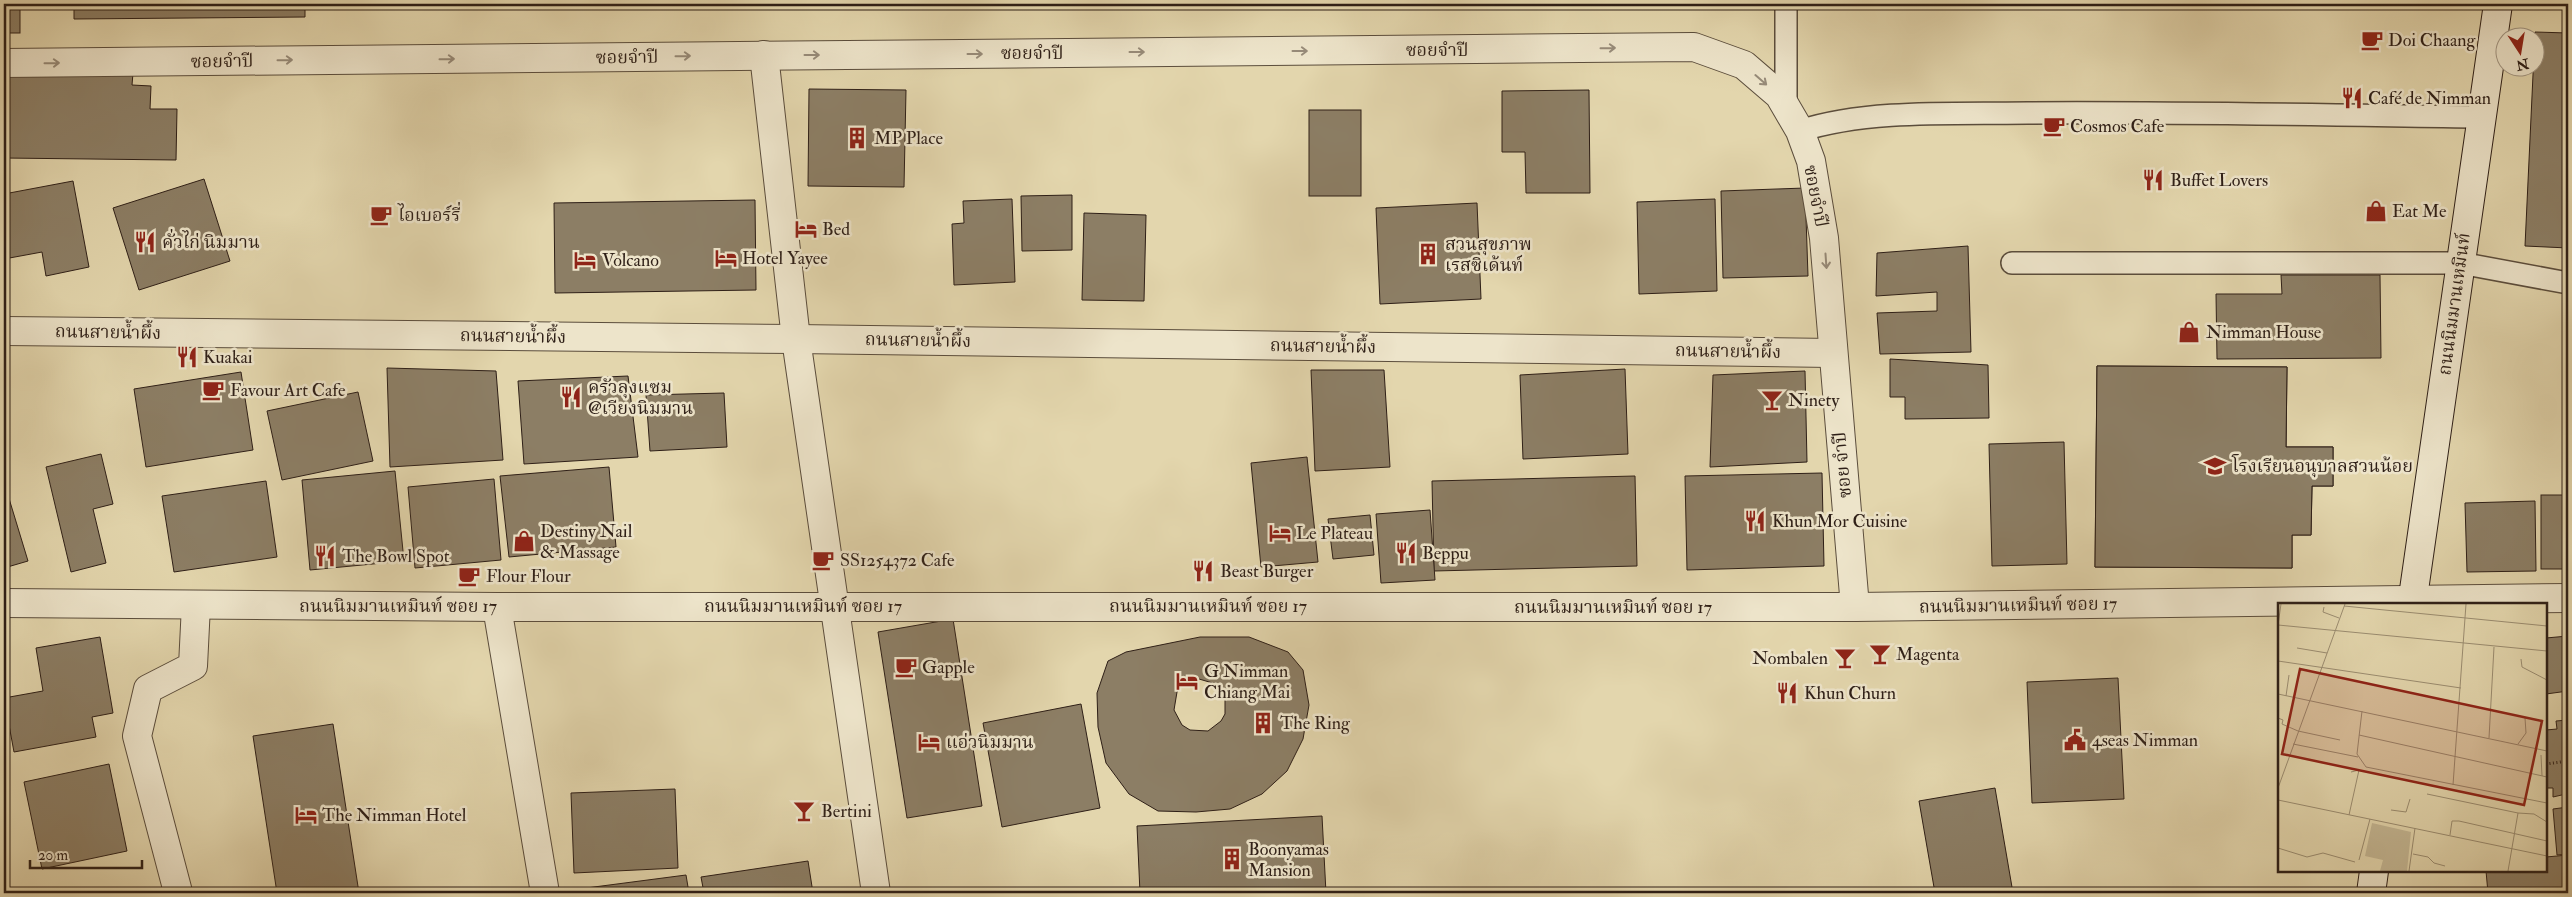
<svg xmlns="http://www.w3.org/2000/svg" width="2572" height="897" font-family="'IM FELL Double Pica','Noto Serif Thai',serif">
<rect width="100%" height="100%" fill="#e3d6ad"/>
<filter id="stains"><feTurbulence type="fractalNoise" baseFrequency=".004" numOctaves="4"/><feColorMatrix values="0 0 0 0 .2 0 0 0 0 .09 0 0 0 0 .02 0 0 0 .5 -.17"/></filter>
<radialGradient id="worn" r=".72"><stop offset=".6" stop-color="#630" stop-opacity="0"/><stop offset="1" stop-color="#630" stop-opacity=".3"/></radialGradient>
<!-- building -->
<g fill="#8c7e65" stroke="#2e1f17" fill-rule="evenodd">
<rect x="4" y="4" width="16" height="29"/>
<path d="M74,4h231v13l-231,2z"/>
<path d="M2535,32l33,1v215l-43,-2z"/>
<path d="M4,72l129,1 -1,12 19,1 -1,23h27l-1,51 -172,-2z"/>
<path d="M809,89l97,1 -2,97 -96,-1z"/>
<path d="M1589,90l1,103h-64l-1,-41h-23v-61z"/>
<rect x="1309" y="110" width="52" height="86"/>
<path d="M204,179l26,82 -91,29 -26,-82z"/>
<path d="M73,181l16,86 -43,9 -4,-24 -38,7v-65z"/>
<path d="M1805,188l3,88 -85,2 -2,-87z"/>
<path d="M1072,195v55l-50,1 -1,-55z"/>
<path d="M1012,199l3,83 -61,3 -2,-61 12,-1 -1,-22z"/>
<path d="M1715,199l2,92 -78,3 -2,-92z"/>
<path d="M755,200l1,90 -201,3 -1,-90z"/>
<path d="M1477,203l4,96 -101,5 -4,-96z"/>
<path d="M1084,213l62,2 -2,86 -62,-1z"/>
<path d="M1968,246l3,106 -91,2 -3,-41 60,-2v-19l-61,4 1,-43z"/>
<path d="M2281,275h99l1,83 -164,1 -1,-65h66z"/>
<path d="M1890,359l98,6 1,53 -84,1v-22h-15z"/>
<path d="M2097,366l190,1 -1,80h47v39h-21l-1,49h-19v33l-197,-1zM2255,446l1,46 -128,4 -1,-47z"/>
<path d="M2097,366l190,1 -1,80h47v39h-21l-1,49h-19v33l-197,-1z"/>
<path d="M387,368l109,3 7,89 -113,7z"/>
<path d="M1625,369l3,85 -105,5 -3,-84z"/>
<path d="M1311,370h73l6,97 -75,4z"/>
<path d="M1805,371l2,91 -97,5 3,-92z"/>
<path d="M241,372l12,78 -107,17 -12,-78z"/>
<path d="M628,376l10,81 -114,7 -6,-83z"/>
<path d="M358,392l15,69 -91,19 -15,-69z"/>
<path d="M724,393l3,54 -77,4 -4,-56z"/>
<path d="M2064,442l3,122 -75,2 -3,-122z"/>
<path d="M101,454l12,50 -20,5 13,54 -35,9 -25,-105z"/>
<path d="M1307,457l11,105 -57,5 -10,-104z"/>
<path d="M609,467l7,80 -107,10 -9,-81z"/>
<path d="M395,471l9,90 -94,9 -8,-90z"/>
<path d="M1822,473l2,93 -137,4 -2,-94z"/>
<path d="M1635,476l2,90 -203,5 -2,-90z"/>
<path d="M494,479l7,81 -86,8 -7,-81z"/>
<path d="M266,481l11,76 -103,15 -12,-76z"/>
<path d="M4,482l24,79 -24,7z"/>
<rect x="2541" y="495" width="27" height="74"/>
<path d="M2535,501l1,70 -69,1 -2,-69z"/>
<path d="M1430,510l5,70 -54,3 -5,-69z"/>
<path d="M1370,515l4,40 -41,4 -5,-40z"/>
<path d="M953,619l29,187 -75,12 -29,-186z"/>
<path d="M2568,636v55l-22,3v-56z"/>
<path d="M100,637l13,76 -21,4 4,20 -82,15 -10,-54 39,-7 -7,-43z"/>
<path d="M1200,637h49l39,15 15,18 6,35 -6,34 -16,32 -25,23 -32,15 -34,3 -38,-1 -29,-17 -23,-31 -8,-36 -1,-34 11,-32 18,-9zM1199,679l17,5 9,14v16l-4,7 -13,10 -18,-1 -8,-5 -8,-15 3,-18 6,-7z"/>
<path d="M2118,678l6,121 -92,4 -5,-121z"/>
<path d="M1081,704l19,104 -98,19 -19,-104z"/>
<path d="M2568,720v82h-1l-1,-8 -13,3v-9h-7v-58l11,-1 -1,-8z"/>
<path d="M333,724l26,169h-82l-24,-157z"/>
<path d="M109,764l18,87 -85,18 -18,-87z"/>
<path d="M1995,788l18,105h-78l-16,-92z"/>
<path d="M675,789l3,79 -104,5 -3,-80z"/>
<path d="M2568,807v47l-11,1 -4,-46z"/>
<path d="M1322,816l4,77h-186l-3,-67z"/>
<path d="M2568,855v38h-80l-2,-22h60v-14z"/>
<path d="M808,861l5,32h-109l-3,-16z"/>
<path d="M686,875l3,18h-118v-3z"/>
</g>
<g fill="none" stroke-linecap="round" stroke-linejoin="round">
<!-- service casing -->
<g stroke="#5b4d3c" stroke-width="24">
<g id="service">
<path d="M1786,107v-103"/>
<path d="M1800,131c67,-22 158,-17 228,-18 151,-1 302,2 453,4"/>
<path d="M2012,263h448l108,20"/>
</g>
</g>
<!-- minor casing -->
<g stroke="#5b4d3c" stroke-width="30">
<g id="minor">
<path d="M764,55l32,284 80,554"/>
<path d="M4,63l1690,-16 50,18 35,30 21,36 11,30 13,77 31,369"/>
<path d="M4,331l792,8 1036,14"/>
<path d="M4,603l493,4h1358l713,-9"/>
<path d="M497,607l48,286"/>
<path d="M178,892l-41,-156 11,-47 45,-23 3,-61"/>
</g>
</g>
<!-- secondary casing -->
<g stroke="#2e1f17" stroke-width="30">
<g id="secondary">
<path d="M2412,604l86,-600"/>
<path d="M2371,893l3,-22"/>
</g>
</g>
<!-- path -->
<path stroke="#2e1f17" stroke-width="3" stroke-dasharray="1 2.5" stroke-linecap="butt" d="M2546,764l22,-3"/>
<!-- service -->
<use href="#service" stroke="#ede4ca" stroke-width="21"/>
<!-- minor -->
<use href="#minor" stroke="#ede4ca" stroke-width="28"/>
<!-- secondary -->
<use href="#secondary" stroke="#ede4ca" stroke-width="28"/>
</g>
<!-- one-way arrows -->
<defs><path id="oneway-shaft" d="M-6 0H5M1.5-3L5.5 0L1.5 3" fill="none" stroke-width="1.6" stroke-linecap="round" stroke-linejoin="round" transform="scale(1.25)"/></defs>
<g stroke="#978b79">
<use href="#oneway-shaft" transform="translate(1608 48) rotate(-1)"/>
<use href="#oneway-shaft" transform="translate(1300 51)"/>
<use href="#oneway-shaft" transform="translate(1137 52)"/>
<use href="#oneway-shaft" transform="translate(975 54)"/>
<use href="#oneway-shaft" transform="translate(812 55)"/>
<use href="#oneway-shaft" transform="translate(683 56) rotate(-1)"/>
<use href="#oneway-shaft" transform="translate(447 59) rotate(-1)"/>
<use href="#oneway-shaft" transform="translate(285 60) rotate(-1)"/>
<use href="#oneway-shaft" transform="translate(52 63) rotate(-1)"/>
<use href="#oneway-shaft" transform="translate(1761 80) rotate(41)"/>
<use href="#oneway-shaft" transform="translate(1826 261) rotate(86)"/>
</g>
<!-- icons -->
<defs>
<g id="cafe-bare" transform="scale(1.725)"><path d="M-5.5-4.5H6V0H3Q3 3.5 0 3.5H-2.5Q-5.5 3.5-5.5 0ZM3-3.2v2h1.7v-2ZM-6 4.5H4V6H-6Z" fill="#8f2418" stroke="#ede4ca" stroke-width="2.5" paint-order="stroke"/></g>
<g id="restaurant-bare" transform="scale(1.725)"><path d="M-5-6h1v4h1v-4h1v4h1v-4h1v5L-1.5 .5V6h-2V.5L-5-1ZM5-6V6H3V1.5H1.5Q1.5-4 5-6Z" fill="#8f2418" stroke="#ede4ca" stroke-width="2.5" paint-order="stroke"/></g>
<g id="building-bare" transform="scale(1.725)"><path d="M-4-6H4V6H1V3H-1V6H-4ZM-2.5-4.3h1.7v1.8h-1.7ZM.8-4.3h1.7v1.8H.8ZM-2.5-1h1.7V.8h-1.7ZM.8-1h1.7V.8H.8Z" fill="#8f2418" stroke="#ede4ca" stroke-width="2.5" paint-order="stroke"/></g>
<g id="shop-bare" transform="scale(1.725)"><path d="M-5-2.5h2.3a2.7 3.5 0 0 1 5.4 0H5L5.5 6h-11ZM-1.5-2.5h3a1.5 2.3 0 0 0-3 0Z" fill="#8f2418" stroke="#ede4ca" stroke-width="2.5" paint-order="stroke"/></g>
<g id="hotel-bare" transform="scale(1.725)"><path d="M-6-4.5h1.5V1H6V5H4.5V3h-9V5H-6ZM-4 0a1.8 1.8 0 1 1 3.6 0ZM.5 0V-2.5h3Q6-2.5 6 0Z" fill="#8f2418" stroke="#ede4ca" stroke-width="2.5" paint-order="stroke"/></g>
<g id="bar-bare" transform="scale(1.725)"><path d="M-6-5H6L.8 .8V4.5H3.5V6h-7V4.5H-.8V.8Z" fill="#8f2418" stroke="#ede4ca" stroke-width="2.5" paint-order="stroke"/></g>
<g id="school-bare" transform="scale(1.725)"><path d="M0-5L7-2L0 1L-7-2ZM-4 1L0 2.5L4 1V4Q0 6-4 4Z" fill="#8f2418" stroke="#ede4ca" stroke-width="2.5" paint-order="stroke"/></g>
<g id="civic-bare" transform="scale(1.725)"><path d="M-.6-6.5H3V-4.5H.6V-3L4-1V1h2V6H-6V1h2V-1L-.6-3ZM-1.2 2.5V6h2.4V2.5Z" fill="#8f2418" stroke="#ede4ca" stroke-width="2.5" paint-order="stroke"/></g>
</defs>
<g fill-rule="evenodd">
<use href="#cafe-bare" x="2372" y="40"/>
<use href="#restaurant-bare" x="2352" y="98"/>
<use href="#cafe-bare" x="2054" y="126"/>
<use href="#building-bare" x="857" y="138"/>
<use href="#restaurant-bare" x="2153" y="180"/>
<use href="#shop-bare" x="2376" y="211"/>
<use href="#cafe-bare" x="381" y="215"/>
<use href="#hotel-bare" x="806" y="229"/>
<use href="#restaurant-bare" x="145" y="242"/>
<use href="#building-bare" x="1428" y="254"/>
<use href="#hotel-bare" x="726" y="258"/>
<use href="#hotel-bare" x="585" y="260"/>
<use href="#shop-bare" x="2189" y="332"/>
<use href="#restaurant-bare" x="187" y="357"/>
<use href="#cafe-bare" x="213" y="390"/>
<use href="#restaurant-bare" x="571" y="397"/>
<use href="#bar-bare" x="1772" y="400"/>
<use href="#school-bare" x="2215" y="466"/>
<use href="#restaurant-bare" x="1755" y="521"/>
<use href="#hotel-bare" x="1280" y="533"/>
<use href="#shop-bare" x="524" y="541"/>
<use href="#restaurant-bare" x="1406" y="553"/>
<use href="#restaurant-bare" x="325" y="556"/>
<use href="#cafe-bare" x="823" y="560"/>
<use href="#restaurant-bare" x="1203" y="571"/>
<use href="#cafe-bare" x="469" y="576"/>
<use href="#bar-bare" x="1880" y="654"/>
<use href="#bar-bare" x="1845" y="658"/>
<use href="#cafe-bare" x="906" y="667"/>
<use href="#hotel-bare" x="1187" y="681"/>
<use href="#restaurant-bare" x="1787" y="693"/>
<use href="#building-bare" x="1263" y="723"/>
<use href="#civic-bare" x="2075" y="740"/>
<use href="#hotel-bare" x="929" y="742"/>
<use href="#bar-bare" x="804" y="811"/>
<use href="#hotel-bare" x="306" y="815"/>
<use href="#building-bare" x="1232" y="859"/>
</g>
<g text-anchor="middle" stroke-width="5" stroke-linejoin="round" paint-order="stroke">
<!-- poi labels -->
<g font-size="18" fill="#2e1f17" stroke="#ede4ca" text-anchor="start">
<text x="2388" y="46">Doi Chaang</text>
<text x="2368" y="104">Café de Nimman</text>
<text x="2070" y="132">Cosmos Cafe</text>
<text x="874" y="144">MP Place</text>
<text x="2170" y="186">Buffet Lovers</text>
<text x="2392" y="217">Eat Me</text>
<text x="398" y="221">ไอเบอร์รี่</text>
<text x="822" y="235">Bed</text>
<text x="162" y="248">คั่วไก่ นิมมาน</text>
<text x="1445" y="250">สวนสุขภาพ<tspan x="1445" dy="21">เรสซิเด้นท์</tspan></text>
<text x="742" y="264">Hotel Yayee</text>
<text x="602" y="266">Volcano</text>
<text x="2206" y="338">Nimman House</text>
<text x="203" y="363">Kuakai</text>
<text x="588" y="393">ครัวลุงแซม<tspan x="588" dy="21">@เวียงนิมมาน</tspan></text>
<text x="230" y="396">Favour Art Cafe</text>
<text x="1788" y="406">Ninety</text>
<text x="2232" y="472">โรงเรียนอนุบาลสวนน้อย</text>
<text x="1772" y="527">Khun Mor Cuisine</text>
<text x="540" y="537">Destiny Nail<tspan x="540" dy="21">&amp; Massage</tspan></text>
<text x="1296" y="539">Le Plateau</text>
<text x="1422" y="559">Beppu</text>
<text x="342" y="562">The Bowl Spot</text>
<text x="840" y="566">SS1254372 Cafe</text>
<text x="1220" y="577">Beast Burger</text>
<text x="486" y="582">Flour Flour</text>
<text x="1896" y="660">Magenta</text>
<text x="1828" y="664" text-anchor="end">Nombalen</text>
<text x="922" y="673">Gapple</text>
<text x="1204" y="677">G Nimman<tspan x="1204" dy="21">Chiang Mai</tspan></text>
<text x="1804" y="699">Khun Churn</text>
<text x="1280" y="729">The Ring</text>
<text x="2092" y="746">4seas Nimman</text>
<text x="946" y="748">แอ่วนิมมาน</text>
<text x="821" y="817">Bertini</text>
<text x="322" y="821">The Nimman Hotel</text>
<text x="1248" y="855">Boonyamas<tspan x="1248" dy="21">Mansion</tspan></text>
</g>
<!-- street labels -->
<g font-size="18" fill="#2e1f17" stroke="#ede4ca">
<text x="1437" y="56">ซอยจำปี</text>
<text x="1032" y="59">ซอยจำปี</text>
<text transform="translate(627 57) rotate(-1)" y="6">ซอยจำปี</text>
<text transform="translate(222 61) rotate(-1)" y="6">ซอยจำปี</text>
<text transform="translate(1816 196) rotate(79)" y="6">ซอยจำปี</text>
<text transform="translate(2454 304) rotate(-82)" y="6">ถนนนิมมานเหมินท์</text>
<text transform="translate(108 332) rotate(1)" y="6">ถนนสายน้ำผึ้ง</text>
<text transform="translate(513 336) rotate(1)" y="6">ถนนสายน้ำผึ้ง</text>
<text transform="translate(918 340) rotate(1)" y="6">ถนนสายน้ำผึ้ง</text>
<text transform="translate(1323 346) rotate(1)" y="6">ถนนสายน้ำผึ้ง</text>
<text transform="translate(1728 351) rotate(1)" y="6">ถนนสายน้ำผึ้ง</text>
<text transform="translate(1842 465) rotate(-95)" y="6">ซอย จำปี</text>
<text transform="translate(2018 605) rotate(-1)" y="6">ถนนนิมมานเหมินท์ ซอย 17</text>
<text x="398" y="612">ถนนนิมมานเหมินท์ ซอย 17</text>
<text x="803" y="612">ถนนนิมมานเหมินท์ ซอย 17</text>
<text x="1208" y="612">ถนนนิมมานเหมินท์ ซอย 17</text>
<text x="1613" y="613">ถนนนิมมานเหมินท์ ซอย 17</text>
</g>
</g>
<!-- overview -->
<g transform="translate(2278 603)">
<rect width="269" height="269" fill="#e3d6ad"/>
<path d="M94,220l39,9 -4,39h-27l3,-11 -18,-4z" fill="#c4b794"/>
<path fill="none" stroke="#9b8d71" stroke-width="1" d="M66,3l203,20M46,4l-1,5 16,6M0,22l269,26M0,22l3,-21M19,45l30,5M243,56l1,8 25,13M0,58l183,27M0,91l269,57M8,93l3,-21M84,108l-5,43 9,13 181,36M0,115l5,2 -1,4 16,7 42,9M81,132l188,42M211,135l5,-91M15,141l65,13M240,141l8,-11 -1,-15M263,152l1,21M175,182l13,-181M0,185l67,-184M149,191l91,19 -10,58M0,197l269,56M113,207l15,2 4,-13M240,210l16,1 13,8M71,212l10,-45 -8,2M172,232l2,-14h7l88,20M0,245l29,9 16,-4 32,9M135,251l15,3 6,6 11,3M81,257l11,-41M131,268l6,-43"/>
<path fill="#8f2418" fill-opacity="0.15" stroke="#8f2418" stroke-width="2.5" d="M22,66l242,52 -18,84 -242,-51z"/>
<rect width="269" height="269" fill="none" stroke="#2e1f17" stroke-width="2.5"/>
</g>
<!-- margin -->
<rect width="2572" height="897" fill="none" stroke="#e3d6ad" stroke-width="20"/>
<rect x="5" y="5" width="2562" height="887" fill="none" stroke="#2e1f17" stroke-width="2.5"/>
<rect x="10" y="10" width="2552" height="877" fill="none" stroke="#2e1f17"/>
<!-- north arrow -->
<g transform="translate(2520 52) rotate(168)"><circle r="24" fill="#ede4ca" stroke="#a19582"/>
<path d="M0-4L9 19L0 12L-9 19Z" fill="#8f2418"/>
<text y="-8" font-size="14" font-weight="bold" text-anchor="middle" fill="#2e1f17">N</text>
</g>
<!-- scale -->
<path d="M30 860v8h112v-8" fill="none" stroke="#2e1f17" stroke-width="2.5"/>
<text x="38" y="860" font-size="15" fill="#2e1f17" stroke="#ede4ca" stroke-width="4" paint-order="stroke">20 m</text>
<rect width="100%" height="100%" filter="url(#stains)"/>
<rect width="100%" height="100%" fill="url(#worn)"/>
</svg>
